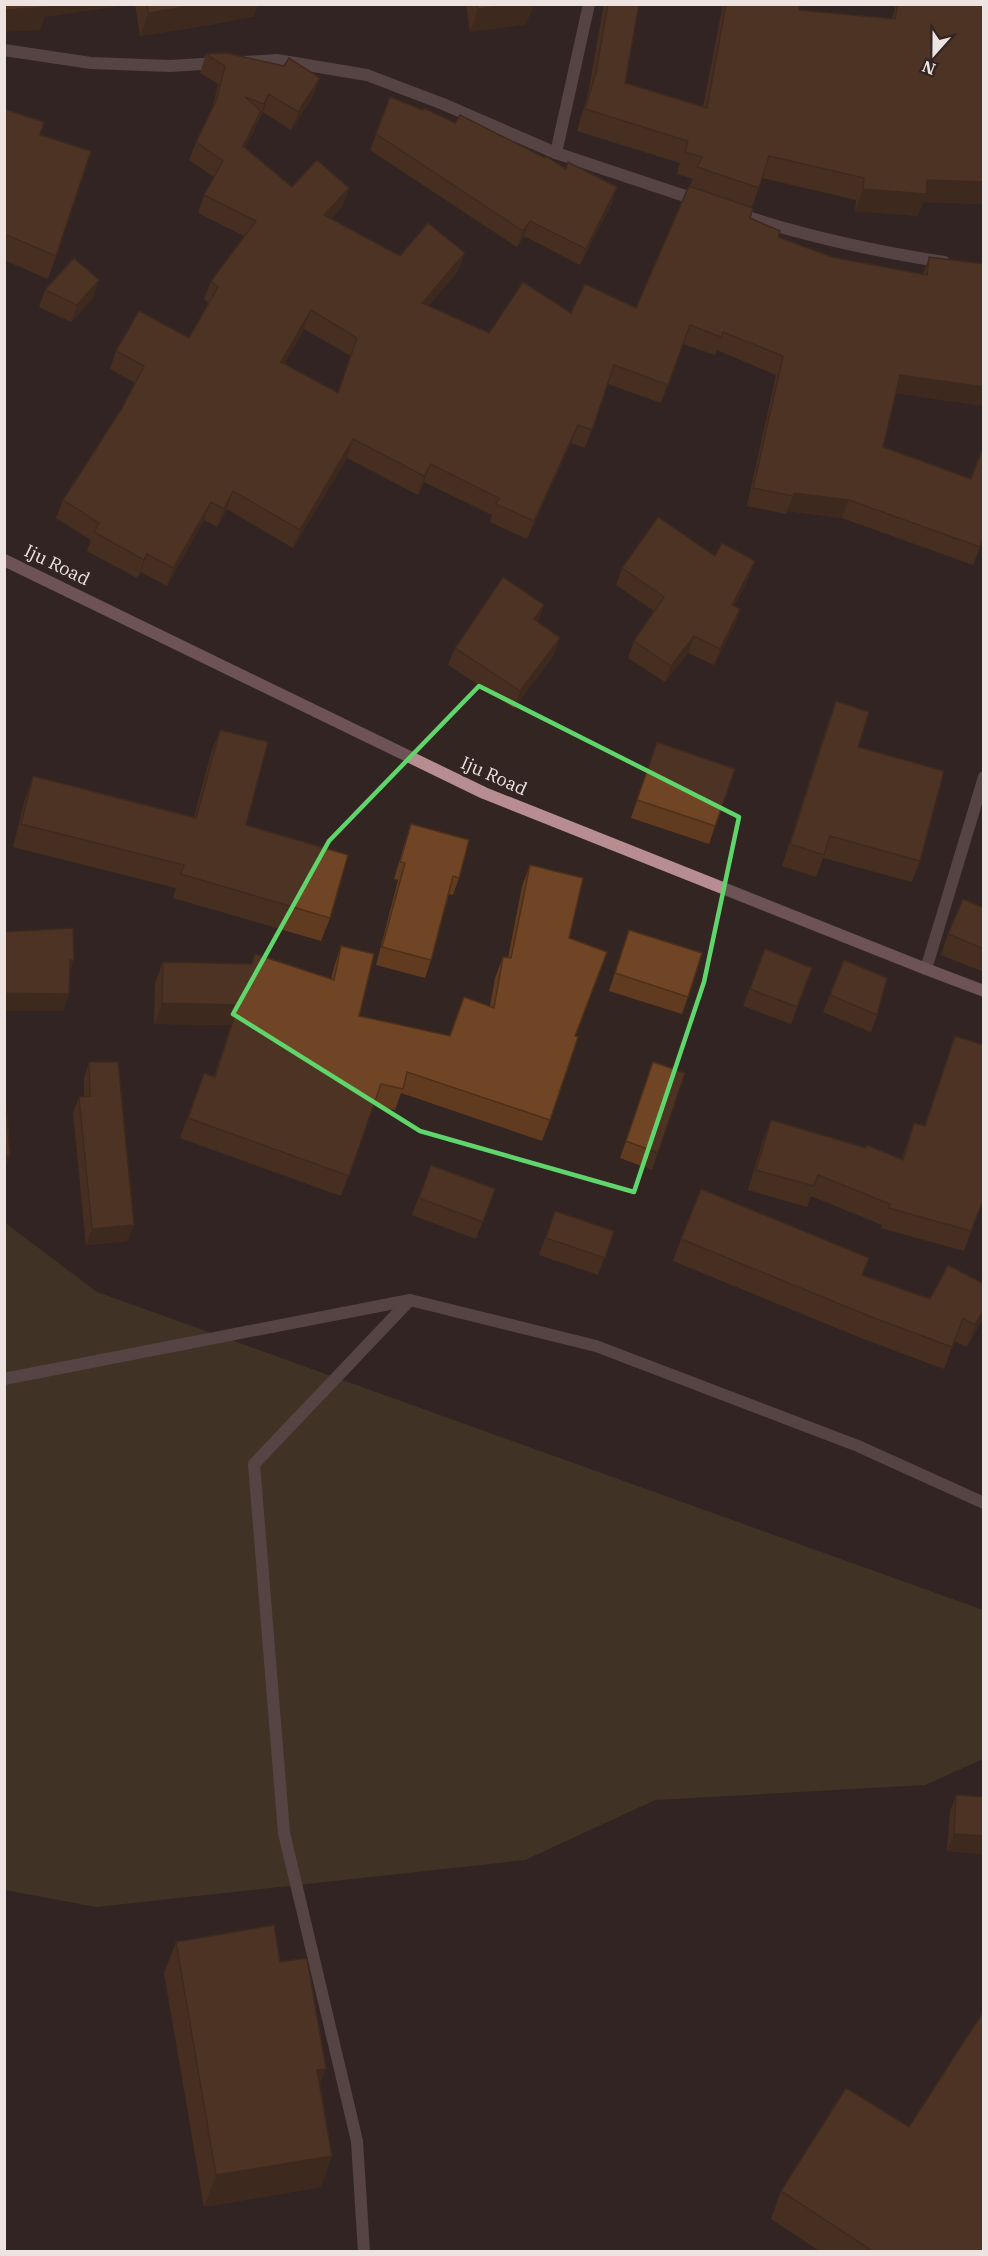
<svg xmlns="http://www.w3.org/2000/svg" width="988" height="2256" font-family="'IBM Plex Serif',serif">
<rect width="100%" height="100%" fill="#322522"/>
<!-- green -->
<path fill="#54442a" d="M4,1222l93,70 886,318v149l-58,26 -270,15 -130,60 -429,47 -91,-17z"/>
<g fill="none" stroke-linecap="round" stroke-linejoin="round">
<!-- minor -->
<g stroke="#83696c" stroke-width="12">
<path d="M4,50l87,13 79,3 47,-3"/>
<path d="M244,62l33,-2 90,15 76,29 113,49 144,48"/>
<path d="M556,153l33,-149"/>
<path d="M736,213c67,23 138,38 208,49"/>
<path d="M926,969l58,-192"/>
<path d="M4,1379l406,-79 186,46 262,100 126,57"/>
<path d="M364,2252l-7,-111 -73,-308 -30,-369 156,-164"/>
</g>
<!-- secondary -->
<path stroke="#b78d92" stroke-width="12" d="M4,560l480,233 442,176 58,22"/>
</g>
<!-- wall -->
<g fill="#603b20" fill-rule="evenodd">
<path d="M135,4h123l-4,12 -45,9 -69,11z"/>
<path d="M466,4h68l-8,20 -56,8z"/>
<path d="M604,4h35l-14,79 78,24 20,-103h77l-1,6 93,9 4,-15h88v200l-61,-2 -5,14 -63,-5 1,-11 -94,-22 -10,29 -2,11 28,19 54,20 91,17 6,-17 55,7v142l-88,-13 -13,54 101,90 -11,28 -131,-47 -55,-7 -1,3 -39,-8 29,-131 -59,-25 -2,5 -32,-11 -22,59 -53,-19 -23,64 -14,-5 -44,96 -37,-17 2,-7 -68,-33 -6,13 -71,-37 -54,90 -66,-39 -10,18 -13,-7 -37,66 -26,-14 -4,6 -50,-27 4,-11 -35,-22 7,-18 58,-90 14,-27 -25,-14 6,-18 73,-13 20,-35 -5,-4 7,-18 33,-45 -46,-23 6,-18 10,-18 -25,-17 7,-18 16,-32 6,-26 -18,-11 6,-19 107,42 -22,34 -28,-18 -5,10h-1l-12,26 47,39 57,1 -7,18 -11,13 69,37 58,15 -30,35 61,27 82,-20 65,-5 57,-129 -16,-5 3,-11 -103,-32 11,-37zM304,329l47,27 -13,37 -54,-29z"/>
<path d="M390,97l222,106 -32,62 -56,-29 -7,11 -147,-97z"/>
<path d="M4,109l36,26 16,121 -8,23 -44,-19z"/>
<path d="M45,290l48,8 -22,24 -32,-15z"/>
<path d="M715,556l34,21 -15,29 6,3 -6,17 -20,39 -26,-12 -23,29 -37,-24 6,-17 20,-30 -38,-26 6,-17z"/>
<path d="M544,605l-6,16 16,34 -40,53 -66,-43 7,-17z"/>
<path d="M836,701l22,46 62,114 -8,21 -89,-24 -7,19 -34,-11 46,-144z"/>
<path d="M220,730l26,95 84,93 -9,23 -148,-43 3,-10 -163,-41 12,-48 8,-23 161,41 17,-64z"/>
<path d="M651,760l64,66 -6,18 -78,-26z"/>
<path d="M411,824l48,54 -6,17 -4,-1 -18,66 -6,18 -49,-13 22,-85 -4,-1 11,-37z"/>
<path d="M530,865l39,73 7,98 -26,84 -8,21 -141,-48 -6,17 -21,-5 -33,91 -161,-58 24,-65 10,3 17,-51 -77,-1 1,-41 8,-21 168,17 3,-12 7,-21 18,70 91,20 40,-30 5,-28 8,-21 5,1 14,-72z"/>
<path d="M984,908v64l-43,-17 7,-21z"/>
<path d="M629,930l59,67 -6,17 -73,-23z"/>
<path d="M765,949l47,19 -21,56 -48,-18z"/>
<path d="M830,995l47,20 -6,17 -48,-20z"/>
<path d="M955,1036l29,9v156h-2l-18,50 -83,-23 1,-3 -71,-29 -4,11 -59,-17 15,-50 8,-20 130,40 13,-37 10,3z"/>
<path d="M89,1062l39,179 -42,4 -13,-132 6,-16h5v-18z"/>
<path d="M653,1062l32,11 -33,97 -32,-12z"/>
<path d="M431,1165l64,24 -19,50 -64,-24z"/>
<path d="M555,1211l59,20 -16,44 -59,-20z"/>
<path d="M681,1239l181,37 68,23 54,-15v33l-17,30 -13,-6 -10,28 -83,-31 -188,-77z"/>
<path d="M956,1795l28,2v57l-37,-3 3,-39z"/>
<path d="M176,1942l104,20 40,124 1,101 -117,20 -40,-234z"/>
<path d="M984,2007v245h-163l-50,-33 10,-28 128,-64 72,-112z"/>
</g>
<!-- shaded-wall -->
<g fill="#4e301a">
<path d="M39,4h95l-89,13 -5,13 -36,2v-22z"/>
<path d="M203,4h55l-4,12 -45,9 -69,11 8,-23z"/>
<path d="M515,4h19l-8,20 -56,8 8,-23z"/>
<path d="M320,78l-7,18 -22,34 7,-18z"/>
<path d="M269,94l-6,18 -5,10 6,-18z"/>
<path d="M261,111l-6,18 -18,35 6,-18z"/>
<path d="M927,180l57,2v22l-61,-2 -5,14 -63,-5 8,-22z"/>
<path d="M617,187l-5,16 -32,62 6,-16z"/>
<path d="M349,188l-7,18 -24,27 6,-18z"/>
<path d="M530,221l-6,15 -7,11 6,-16z"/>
<path d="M465,253l-7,18 -43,50 7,-18z"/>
<path d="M99,280l-6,18 -22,24 6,-17z"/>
<path d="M311,310l-7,19 -29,51 6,-18z"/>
<path d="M900,375l84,12v19l-90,-13z"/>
<path d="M578,425l-7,18 -44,96 7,-18z"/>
<path d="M353,439l-6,19 -54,90 7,-18z"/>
<path d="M431,464l-7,18 -6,13 6,-19z"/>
<path d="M233,491l-6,18 -10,18 7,-18z"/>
<path d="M794,493l55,7 -7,18 -55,-7z"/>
<path d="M211,502l-7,18 -37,66 6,-18z"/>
<path d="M147,554l-6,18 -4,6 7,-18z"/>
<path d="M755,561l-6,16 -23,45 6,-17z"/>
<path d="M544,605l-7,17 -3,-3z"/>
<path d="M740,609l-6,17 -20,39 6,-16z"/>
<path d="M694,636l-6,17 -23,29 6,-16z"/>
<path d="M560,638l-6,17 -40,53 6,-17z"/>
<path d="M70,960h4l-6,17z"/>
<path d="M4,993l65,1 -6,17h-59z"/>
<path d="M162,1003l76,2 -7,20 -77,-1z"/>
<path d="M4,1156h6l-6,16z"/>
<path d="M134,1225l-6,16 -42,4 6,-16z"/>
<path d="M984,1309v8l-17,30 8,-22z"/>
<path d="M954,1834l30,2v18l-37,-3z"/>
<path d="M326,2069l-12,31 3,-30z"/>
<path d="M332,2156l-11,31 -117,20 12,-32z"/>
</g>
<!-- building -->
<g fill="#704525" stroke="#4e301a" stroke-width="1.5" fill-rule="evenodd">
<path d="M4,4h45v3l-45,3z"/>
<path d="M147,4h56l-55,9z"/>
<path d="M477,4h38l-37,5z"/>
<path d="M608,4h31l-14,79 82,25 19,-104h74l-1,6 96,9 3,-15h86v178l-57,-2 -1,14 -63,-5 1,-11 -95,-22 -10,32 -62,-21 5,-10 -17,-5 3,-11 -103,-32 11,-37z"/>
<path d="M226,53l58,13 5,-8 31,20 -22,34 -29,-18 -5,10 -19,-7 16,14 -18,35 49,41 25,-27 32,28 -25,27 76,41 28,-33 37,30 -43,50 67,30 34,-51 48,31 14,-29 51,24 53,-122 64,22 -3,10 30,13 -2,6 54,20 95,18 2,-18 55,7v123l-84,-12 -17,72 88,32 13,-34v91l-4,11 -131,-47 -55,-7 -1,3 -40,-8 30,-132 -60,-24 -2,5 -31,-12 -22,60 -54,-20 -22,65 -14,-5 -44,96 -38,-17 3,-6 -68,-34 -7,12 -71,-37 -53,91 -67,-39 -9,18 -13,-7 -38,66 -26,-14 -3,6 -50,-28 5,-9 -36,-23 58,-90 23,-44 -28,-15 23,-40 50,27 29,-51 -7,-6 45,-60 -52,-26 19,-34 -27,-19 20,-41 9,-35 -19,-12zM311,310l46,28 -19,55 -57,-31z"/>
<path d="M390,97l33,13 1,-2 31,15 5,-8 85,43 1,-2 20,13 2,-7 49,25 -31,62 -56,-28 -7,10 -147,-97z"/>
<path d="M4,109l40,13 -4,13 51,16 -35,105 -52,-22z"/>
<path d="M74,258l25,22 -22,25 -32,-15z"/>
<path d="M658,517l57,39 7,-13 33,18 -23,44 8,4 -20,40 -26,-13 -23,30 -37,-25 30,-44 -42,-29z"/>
<path d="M503,577l41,28 -10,14 26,19 -40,53 -65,-43z"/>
<path d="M836,701l33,11 -11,35 86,24 -24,90 -90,-25 -6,19 -34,-11z"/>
<path d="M220,730l48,12 -22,83 102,30 -18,63 -149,-44 3,-9 -163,-41 12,-48 163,42z"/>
<path d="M657,742l78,27 -20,57 -78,-26z"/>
<path d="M411,824l58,16 -10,38 -6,-2 -22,84 -49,-13 23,-84 -5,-1z"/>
<path d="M530,865l53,13 -14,60 38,14 -32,84 3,1 -28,83 -143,-48 -4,17 -22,-5 -32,92 -161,-58 16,-45 11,4 23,-72 -76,-2 1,-41 89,2 3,-10 79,26 7,-34 33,8 -15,62 91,20 14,-39 30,11 9,-51 8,1z"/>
<path d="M963,899l21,9v41l-36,-15z"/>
<path d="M73,928l1,32h-4l-1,34 -65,-1v-61z"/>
<path d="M629,930l73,23 -14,44 -73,-24z"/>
<path d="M765,949l47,19 -15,39 -47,-18z"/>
<path d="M844,960l43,18 -10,37 -47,-20z"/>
<path d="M955,1036l29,9v153l-13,33 -82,-23 1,-4 -72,-29 -4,11 -58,-16 15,-50 95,28 1,-3 36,15 11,-37 11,3z"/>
<path d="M89,1062h29l16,163 -42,4 -13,-132 11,-1z"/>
<path d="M653,1062l32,11 -27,80 -32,-12z"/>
<path d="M4,1076l6,80h-6z"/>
<path d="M431,1165l64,24 -12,33 -64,-24z"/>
<path d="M701,1189l168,69 -7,17 68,24 18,-34 36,19v25l-9,16 -12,-7 -11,29 -83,-31 -188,-77z"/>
<path d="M555,1211l59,20 -9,27 -59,-20z"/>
<path d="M956,1795l28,2v39l-30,-2z"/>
<path d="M274,1925l6,37 27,-4 19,111 -9,1 15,86 -116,19 -40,-233z"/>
<path d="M984,2011v241h-110l-93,-61 65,-103 63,39z"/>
</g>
<!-- marked area -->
<path d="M0 0H988V2256H0ZM479,686l260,131 -35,165 -70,210 -214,-61 -187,-117 96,-173z" fill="#322522" fill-opacity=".55" fill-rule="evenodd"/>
<path fill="none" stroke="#5fd56b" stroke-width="4.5" stroke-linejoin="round" d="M479,686l260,131 -35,165 -70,210 -214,-61 -187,-117 96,-173z"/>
<g text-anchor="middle" stroke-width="6" stroke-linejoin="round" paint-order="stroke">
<!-- street labels -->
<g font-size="18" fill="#ede4e2" stroke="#322522">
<text transform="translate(57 565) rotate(26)" y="6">Iju Road</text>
<text transform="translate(494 776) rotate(24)" y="6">Iju Road</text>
</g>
</g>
<!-- border -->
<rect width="988" height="2256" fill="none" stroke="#ede4e2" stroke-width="12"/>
<!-- north arrow -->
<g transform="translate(934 54) rotate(201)" stroke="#322522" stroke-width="4.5" paint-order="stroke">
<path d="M0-4.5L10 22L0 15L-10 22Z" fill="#ede4e2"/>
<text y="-9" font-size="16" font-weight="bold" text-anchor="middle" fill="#ede4e2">N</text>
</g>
</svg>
